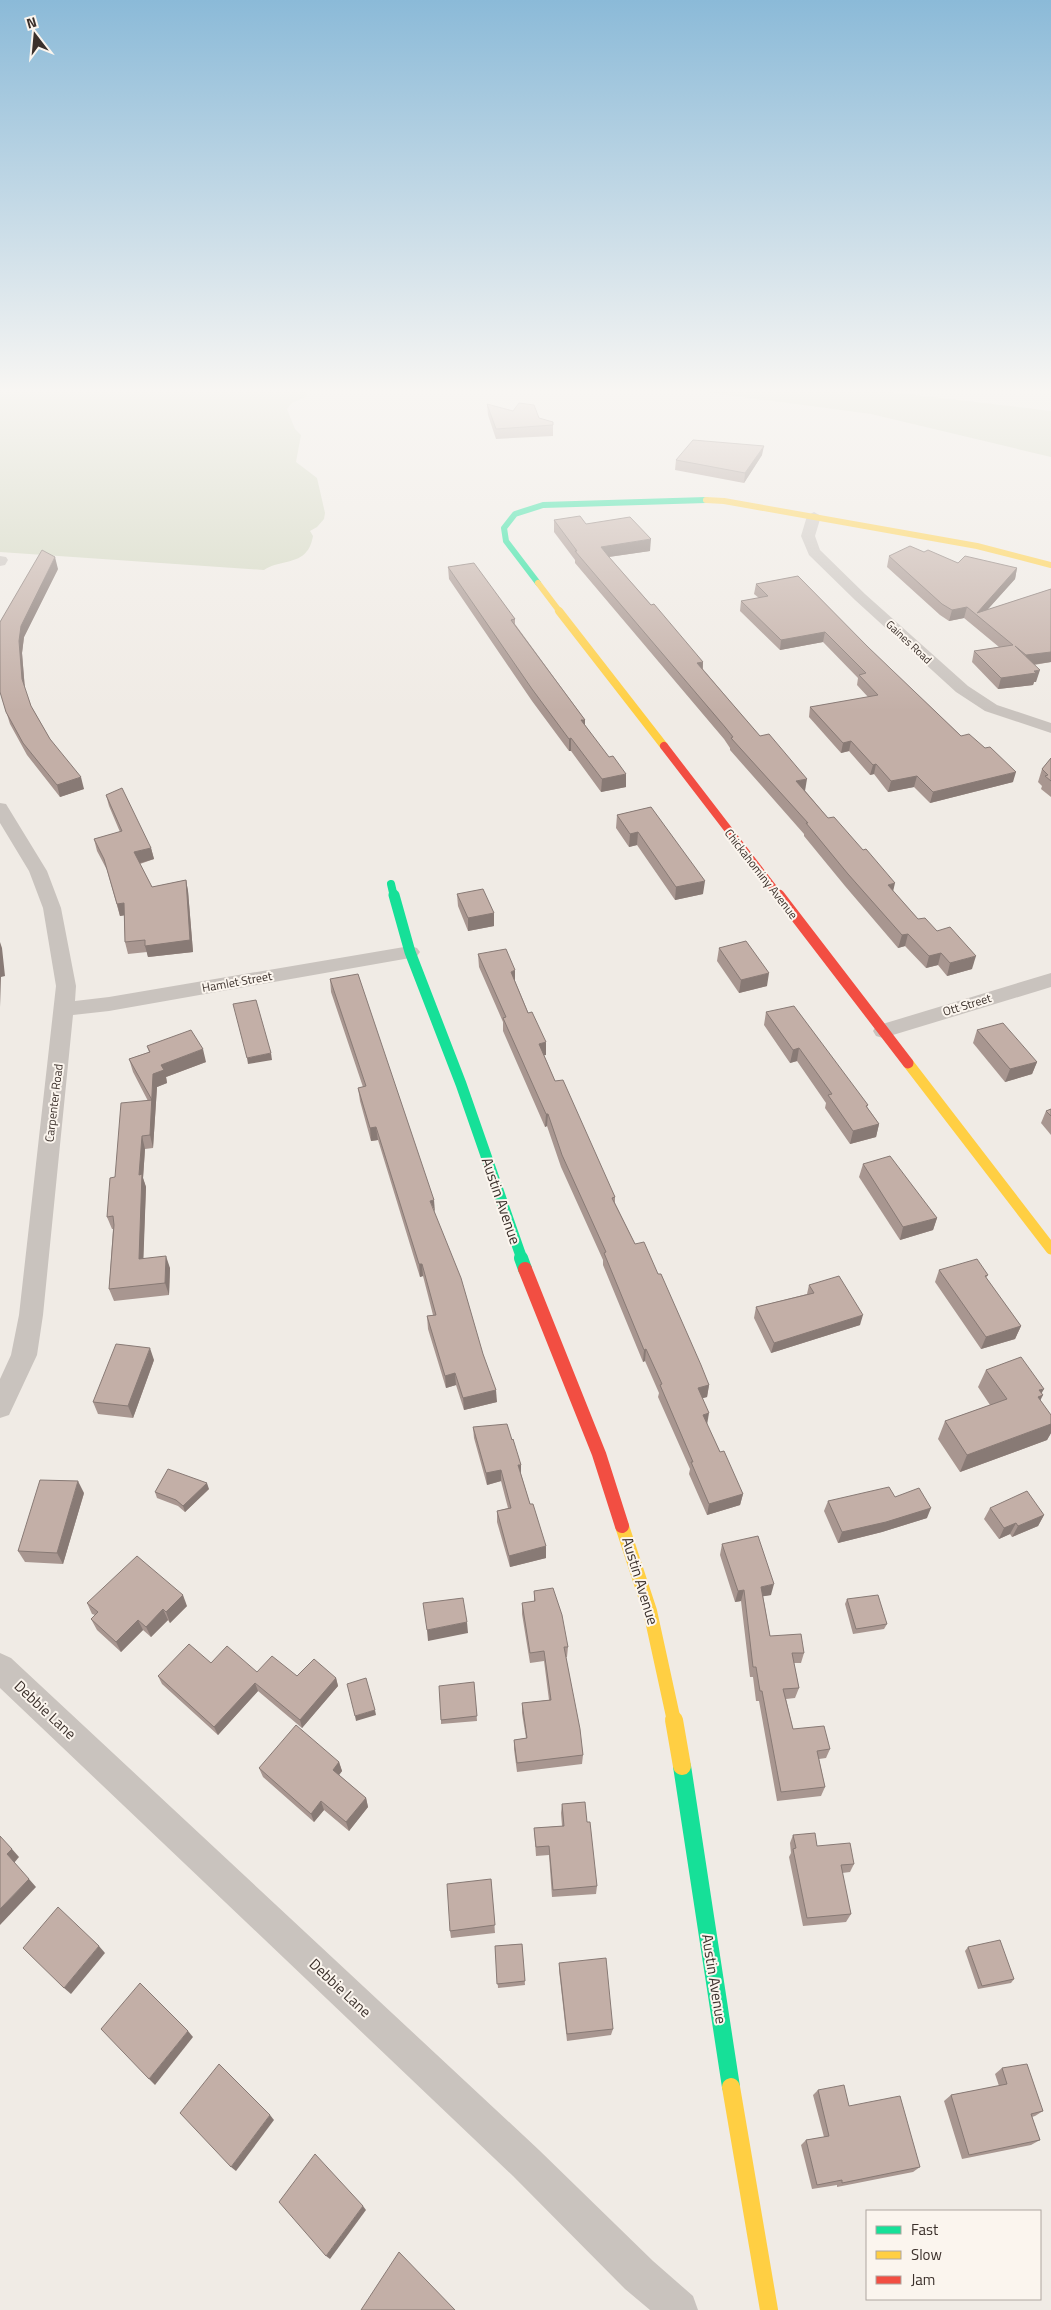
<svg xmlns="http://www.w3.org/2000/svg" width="1051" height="2310" font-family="'Titillium Web',sans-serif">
<rect width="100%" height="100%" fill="#f0ebe5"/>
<!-- green -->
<g fill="#d1d6bf">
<path d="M0,388h310l-4,9 -14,6 -5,6 8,20 6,6 -5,27 21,16 8,35 -1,6 -7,8 -7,4 3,5c-1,5 -3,12 -6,15 -9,13 -31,10 -43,19l-264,-18z"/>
<path d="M674,388h183l194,23v46l-180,-43z"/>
</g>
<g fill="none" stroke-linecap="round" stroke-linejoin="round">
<!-- street -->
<g fill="#c9c3be" fill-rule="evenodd">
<path d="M814,512l7,4 -6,20 5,14 45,44 103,92 29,19 54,18v10l-66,-22 -29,-19 -101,-92 -46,-45 -8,-19 6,-20z"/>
<path d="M0,556l6,1 2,3 -3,5 -5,1z"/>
<path d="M0,803l6,1 41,67 14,37 15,78 -1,15 34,-4 301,-51 7,2 3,4 -3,4 -7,2 -301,53 -36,4 -30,300 -6,40 -28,60 -9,3v-39l11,-24 8,-40 37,-329 -13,-78 -14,-37 -29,-48z"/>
<path d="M1051,973v14l-168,51 -7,-2 -3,-5 3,-5z"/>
<path d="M0,1653l11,5 528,492 114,111 40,35 5,14h-48l-25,-21 -112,-113 -513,-488z"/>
</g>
<!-- fast-far4 -->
<path stroke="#16e098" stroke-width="6" d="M538,583l-32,-42 -2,-13 11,-14 28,-9 163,-5"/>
<!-- fast-far3 -->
<path stroke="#16e098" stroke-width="8" d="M391,884l3,13"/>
<!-- fast-far2 -->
<path stroke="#16e098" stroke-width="11" d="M394,895l16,57 51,132 61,175"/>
<!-- fast-far1 -->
<path stroke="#16e098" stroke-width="14" d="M521,1258l4,11"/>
<!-- fast -->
<path stroke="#16e098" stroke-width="18" d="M682,1766l49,321"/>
<!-- slow-far4 -->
<g stroke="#ffcf43" stroke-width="6">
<path d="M706,500l18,1 253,45 74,19"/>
<path d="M538,583l22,29"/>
</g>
<!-- slow-far3 -->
<path stroke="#ffcf43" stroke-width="8" d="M559,611l105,135"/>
<!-- slow-far2 -->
<path stroke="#ffcf43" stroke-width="11" d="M908,1063l143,186"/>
<!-- slow-far1 -->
<path stroke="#ffcf43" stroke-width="14" d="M622,1526l28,85 24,110"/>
<!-- slow -->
<g stroke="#ffcf43" stroke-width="18">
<path d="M674,1720l8,46"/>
<path d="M731,2087l38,223"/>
</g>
<!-- jam-far2 -->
<path stroke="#f24e42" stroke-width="8" d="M664,746l116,151"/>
<!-- jam-far1 -->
<path stroke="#f24e42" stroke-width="11" d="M779,895l129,168"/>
<!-- jam -->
<path stroke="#f24e42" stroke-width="14" d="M525,1269l74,185 23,72"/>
</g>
<!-- wall -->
<g fill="#a89690">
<path d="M487,404l66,18v14l-57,3 -8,-24z"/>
<path d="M762,455l-18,28 -69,-13 1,-10z"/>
<path d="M554,520l32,4 64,27 -41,6 42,48 52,57v7l125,149 90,101 19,12 35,38 -25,7 -9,-11 -12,3 -21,-22 -7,2 -53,-62 -41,-50v-2l-74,-84v-2l-6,-9 -149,-176v-3l-21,-28z"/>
<path d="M924,552l34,11 59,5 -2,11 -28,31 64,-21v73l-17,3 2,17h-2l-1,3 -35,4 -26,-27 2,-11 25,-4 -35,-29 -15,3 -9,-6 -53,-48 2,-11z"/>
<path d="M448,567l67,52v5l70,96v5l41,62 -25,5 -30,-41h-2l-37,-50 -83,-122z"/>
<path d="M58,569l-34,68 -2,16 3,36 6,17 19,33 34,50 -24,8 -33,-42 -17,-31 -10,-32v-70z"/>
<path d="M756,584l112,63 93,89 52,46 -83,21 -16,-16 -26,5 -14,-18 -4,1 -21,-24 -8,2 -32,-36 1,-10 58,-10 -11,-12 1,-7 -35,-36 -43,8 -40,-39 1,-10 18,-3 -5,-4z"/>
<path d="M1051,758v39l-10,-8 1,-3 -4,-4 4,-13z"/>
<path d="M106,795l45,53 3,11 -14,5 12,23 34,-7 2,11 5,61 -45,5 -1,-5 -19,2 -3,-12 -1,-27 -4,1 -13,-46 -10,-19 -3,-12 26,-7 -11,-26z"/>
<path d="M651,807l52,87 -28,6 -38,-55 -8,2 -13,-19 1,-13z"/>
<path d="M457,894l37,19v13l-26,5 -10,-25z"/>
<path d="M719,948l48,38 -28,7 -22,-32z"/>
<path d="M478,954l37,27 31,74h-2l11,26 60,116v6l20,41 23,30 51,111 -2,12 -5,1 5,27 13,27 23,42 -3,11 -33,10 -18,-41 1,-5 -32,-72 1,-4 -14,-32 -2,1 -40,-97v-5l-42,-93 -14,-41 -2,1 -42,-96v-9l-24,-55z"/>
<path d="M330,979l104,233 63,190 -33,8 -8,-25 -10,3 -18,-59 -1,-13 6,-1 -10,-39 -3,1 -42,-137 -7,1 -11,-40 -2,-13 5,-1 -32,-95z"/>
<path d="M766,1012l102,93 -1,2 12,17 -3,13 -26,7 -25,-36 1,-5 -29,-42 -7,2 -26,-38z"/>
<path d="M977,1030l60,32 -5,12 -27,8 -32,-39z"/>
<path d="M147,1046l59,16 -40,15 1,6 -10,4 -4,61 -8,1 -2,29 3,9 -3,71 27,10 -1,27 -55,6 -5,-12 4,-60h-1l-5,-12 8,-40 33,-76 -15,-29 -4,-13 20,-7z"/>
<path d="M1051,1109v26l-10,-12 5,-12z"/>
<path d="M863,1164l74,54 -4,12 -33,10 -41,-63z"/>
<path d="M939,1270l49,5 -2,3 35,48 -6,13 -34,10 -46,-67z"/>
<path d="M809,1285l51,40 -89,28 -17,-35 2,-11 51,-13z"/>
<path d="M154,1360l-21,58 -35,-4 -5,-12z"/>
<path d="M986,1370l56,24 -2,7 11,14v18l-4,7 -87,32 -22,-33 7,-18 45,-16 -12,-18z"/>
<path d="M473,1427l48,47 25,84 -36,9 -13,-45v-11l11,-3 -7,-27 -14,4 -13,-47z"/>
<path d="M209,1489l-24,23 -7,-6 -21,-8 -2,-6z"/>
<path d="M84,1493l-21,71 -38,-2 -7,-11z"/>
<path d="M895,1497l32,21 -45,14 -44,11 -14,-32 4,-10z"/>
<path d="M990,1508l54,7 -6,11 -26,11 -2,-3 -11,5 -15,-20z"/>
<path d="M722,1544l49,51 -8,1 7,40 34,17 -3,10h-7l5,25 -4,10 -9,1 7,30 37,20 -4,9 -7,1 6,28 -4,9 -44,5 -18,-100h-3l-3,-24h-3l-9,-76 -6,1 -15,-47z"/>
<path d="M534,1591l34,56 -1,10h-1l17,98 -1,9 -65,8 -3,-23v-9l12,-2 -4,-25v-10l27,-3 -5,-39 -14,2 -8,-49v-11l12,-1z"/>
<path d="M847,1599l40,25 -3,5 -31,5 -8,-30z"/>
<path d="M87,1603l100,3 -17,17 -2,-3 -17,17 -8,-7 -22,22 -24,-22 -6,-11 4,-4 -3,-1z"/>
<path d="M211,1663l46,9 40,4 39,2 2,8 -36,42 -44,-37 -40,44 -56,-51 -4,-8z"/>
<path d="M474,1682l3,39 -36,3v-4z"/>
<path d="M339,1762l3,9 -3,4 27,23 2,9 -19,24 -25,-21 -10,12 -51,-45 -4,-9z"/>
<path d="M562,1804l25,18 10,64 -1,8 -44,3 -3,-42 -13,1 -2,-28 28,-2 -1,-13z"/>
<path d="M793,1835l61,29 -4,8 -8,1 9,41 -5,8 -43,4 -14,-69 2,-4 -1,-10z"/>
<path d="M491,1879l4,54 -44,5 -1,-7z"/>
<path d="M522,1944l3,41 -27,3 -3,-42z"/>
<path d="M968,1947l46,32 -3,4 -33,6 -13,-38z"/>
<path d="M559,1963l54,66 -2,6 -44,6 -8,-71z"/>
<path d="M1002,2068l41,43 -8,5 -3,1 8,23 -9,5 -69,14 -18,-58 7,-6 48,-9 -4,-12z"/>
<path d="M818,2090l31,16 71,61 -7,5 -76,15v-2l-25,4 -11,-44 5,-5 18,-3 -11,-42z"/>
</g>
<!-- shaded-wall -->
<g fill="#887a75">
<path d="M764,446l-2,9 -18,28 1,-10z"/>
<path d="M651,539l-1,12 -49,7v-11z"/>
<path d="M55,557l3,12 -34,68 -2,16 3,38 -3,-12 -3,-38 2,-15z"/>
<path d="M1017,568l-2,11 -35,39 -3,-5z"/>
<path d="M967,607l-3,11 -15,3 3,-11z"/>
<path d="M825,632l-2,10 -43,8 1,-10z"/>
<path d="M1051,652v10l-28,4 3,-11z"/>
<path d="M703,662l-1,12 -5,-11z"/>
<path d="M1040,670l-4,12h-2l-1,3 -35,4 3,-11z"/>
<path d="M581,720h4v12z"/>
<path d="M571,738v13h-2v-12z"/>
<path d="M851,741l-2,10 -8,2 2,-10z"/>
<path d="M876,764l-2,10 -4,1 3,-10z"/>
<path d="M1016,772l-3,10 -83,21 3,-11z"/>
<path d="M626,774v13l-25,5 1,-13z"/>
<path d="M917,776l-3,11 -26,5 3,-11z"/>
<path d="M81,777l3,12 -24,8 -3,-12z"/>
<path d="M807,779l-2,12 -11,3 2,-13z"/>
<path d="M638,832l-1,13 -8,2 1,-13z"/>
<path d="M151,848l3,11 -17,5 -3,-12z"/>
<path d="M186,880l2,11 5,61 -45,5 -3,-11z"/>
<path d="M705,881l-2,13 -28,6 1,-13z"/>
<path d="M895,883l-3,13 -4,-11z"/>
<path d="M124,903l3,12 -7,1 -3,-12z"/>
<path d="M494,913v13l-26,5v-13z"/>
<path d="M908,934l-3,12 -7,2 4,-13z"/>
<path d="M0,942l2,6 3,28 -4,1 -1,30z"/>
<path d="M941,953l-3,12 -12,3 3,-12z"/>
<path d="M976,956l-4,13 -25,7 3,-13z"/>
<path d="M515,970v13l-4,-11z"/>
<path d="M769,973l-2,13 -28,7 2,-13z"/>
<path d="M546,1042v13l-7,1v-12z"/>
<path d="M799,1048l-2,13 -7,2 3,-13z"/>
<path d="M203,1049l3,13 -40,15 1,6 -10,4 -4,61 -3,-13 3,-61 8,-9z"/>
<path d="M271,1053l1,7 -24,4 -1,-6z"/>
<path d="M1037,1062l-5,12 -27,8 5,-13z"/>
<path d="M546,1114h2l-1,12 -2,1z"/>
<path d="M879,1124l-3,13 -26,7 3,-13z"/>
<path d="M376,1127l2,13 -7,1 -1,-13z"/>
<path d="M142,1136l3,13 -2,29 3,9 -3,84 -4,-12v-84z"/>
<path d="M434,1200l1,12 -5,-11z"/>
<path d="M937,1218l-4,12 -33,10 3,-13z"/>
<path d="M166,1256l4,12 -1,27 -4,-12z"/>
<path d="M419,1264h3l1,12 -3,1z"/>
<path d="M863,1315l-3,10 -89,28 3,-10z"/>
<path d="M1021,1326l-6,13 -34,10 5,-12z"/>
<path d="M150,1348l4,12 -21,58 -5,-12z"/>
<path d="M646,1349l-1,12 -2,1 1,-12z"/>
<path d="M455,1373l1,12 -10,3 -1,-12z"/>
<path d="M709,1385l-2,12 -11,3 2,-12z"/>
<path d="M1044,1389l-4,7 3,-1 -9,18 5,-23z"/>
<path d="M496,1390l1,12 -33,8 -1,-12z"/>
<path d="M709,1413l-2,12 -4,-10z"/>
<path d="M1051,1424v9l-4,7 -87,32 7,-17z"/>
<path d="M518,1465h3v11z"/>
<path d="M501,1470v11l-14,4 -1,-12z"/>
<path d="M78,1481l6,12 -21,71 -6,-11z"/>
<path d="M207,1483l2,6 -24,23 -2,-6z"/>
<path d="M743,1494l-3,11 -33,10 2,-11z"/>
<path d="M931,1508l-4,10 -45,14 -44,11 4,-11z"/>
<path d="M1044,1515l-6,11 -26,11 6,-11z"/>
<path d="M1016,1523l-6,11 -11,5 5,-11z"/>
<path d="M546,1546v12l-36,9 -1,-11z"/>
<path d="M774,1584l-3,11 -13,2 3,-10z"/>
<path d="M744,1590l-3,11 -6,1 3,-11z"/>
<path d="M183,1595l4,11 -17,17 -4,-11z"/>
<path d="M163,1609l5,11 -17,17 -5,-10z"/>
<path d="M138,1620l5,10 -22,22 -5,-10z"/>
<path d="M467,1622l1,11 -40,8 -1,-11z"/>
<path d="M336,1678l2,8 -36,42 -2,-8z"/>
<path d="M255,1683l3,8 -40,44 -4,-8z"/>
<path d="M375,1710l1,5 -20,6 -1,-5z"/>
<path d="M339,1762l3,9 -6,8 -3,-9z"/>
<path d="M366,1798l2,9 -19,24 -3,-9z"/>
<path d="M321,1801l3,9 -10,12 -3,-8z"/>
<path d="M12,1849l7,8 -5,6 -7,-9z"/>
<path d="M29,1879l7,8 -36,38v-16z"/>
<path d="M99,1946l6,7 -34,41 -7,-6z"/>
<path d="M188,2031l5,6 -38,48 -6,-6z"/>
<path d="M270,2115l4,5 -38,51 -5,-4z"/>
<path d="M363,2206l3,4 -36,49 -4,-3z"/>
</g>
<!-- building -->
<g fill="#c3afa7" stroke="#887a75">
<path d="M519,403l15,2 5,13 14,4v3l-57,4 -9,-25 26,7z"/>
<path d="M693,440l71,6 -19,27 -69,-13z"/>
<path d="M580,516l6,8 44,-7 21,22 -50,8 8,10 42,48 3,-1 49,58 -6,1 63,73 9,-2 38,45 -11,2 32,37 6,-1 29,33 3,-1 29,34 -7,2 30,34 7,-1 12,13 13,-4 26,29 -26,7 -9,-10 -12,3 -21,-22 -6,1 -54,-61 -42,-51h2l-77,-85 2,-1 -8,-10 -150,-176h2l-23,-31z"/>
<path d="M910,546l14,6 4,-2 30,13 7,-7 52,12 -40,45 74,-24v63l-25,3 -11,-9 25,24 -6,1 2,2 -35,5 -27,-27 39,-6 -46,-38 -15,3 -10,-6 -53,-48z"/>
<path d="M42,550l13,7 -34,69 -2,15 3,38 9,27 19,33 31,38 -24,8 -34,-42 -17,-31 -6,-20v-70z"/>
<path d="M474,563l41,56 -4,1 74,100h-4l28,37 4,-1 13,18 -24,5 -31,-41 -2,1 -37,-50 -84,-122z"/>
<path d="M798,576l70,71 93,89 8,-2 16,14 5,-1 26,25 -83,20 -16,-16 -26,5 -15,-17 -3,1 -22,-24 -8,2 -33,-36 68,-12 -19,-20 7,-2 -41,-41 -44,8 -40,-39 27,-5 -12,-12z"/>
<path d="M1051,758v23l-6,-5 3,-1 -6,-6z"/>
<path d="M122,788l29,60 -17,4 18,35 34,-7 4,60 -45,6v-6l-20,2 -1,-39 -7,1 -13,-45 -10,-20 28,-8 -16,-36z"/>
<path d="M651,807l54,74 -29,6 -38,-55 -8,2 -13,-19z"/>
<path d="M483,889l11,24 -26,5 -11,-24z"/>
<path d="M746,941l23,32 -28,7 -22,-32z"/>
<path d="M506,949l9,21 -4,2 17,41 4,-1 14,30 -7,2 16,37 8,-1 52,117 -3,1 23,46 9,-2 14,32h3l40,91 8,20 -11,3 11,25 -6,2 17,37 4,-1 19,43 -34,10 -18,-42h2l-33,-77 2,-1 -16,-35 -2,1 -40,-97 2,-1 -44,-97 -14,-41h-2l-43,-96 3,-1 -28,-63z"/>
<path d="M358,974l76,226 -4,1 31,77 22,76 13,36 -33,8 -8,-25 -10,3 -18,-60 9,-1 -14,-51h-3l-43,-137 -6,1 -12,-40 8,-2 -36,-107z"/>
<path d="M256,1000l15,53 -24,5 -14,-54z"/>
<path d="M794,1006l74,99 -2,1 13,18 -26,7 -25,-36 4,-1 -33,-46 -6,2 -27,-38z"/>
<path d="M1003,1023l34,39 -27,7 -33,-39z"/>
<path d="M191,1030l12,19 -42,16 3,5 -11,4 -3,61 -8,1 -3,39 3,-1 -3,85 27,-3 -1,27 -56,6 5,-64 -1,-9 -6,1 3,-39 5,-1 6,-74 31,-3 -23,-41 21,-7 -3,-6z"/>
<path d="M1051,1109v7l-5,-5z"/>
<path d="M890,1156l47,62 -34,9 -40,-63z"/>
<path d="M977,1259l11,16 -3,1 36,50 -35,11 -47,-67z"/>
<path d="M839,1276l24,39 -89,28 -18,-36 58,-14 -5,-8z"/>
<path d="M116,1344l34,4 -22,58 -35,-4z"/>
<path d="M1021,1357l23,32 -5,1 4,5 -5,2 13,18v9l-84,31 -22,-34 62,-22 -21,-29z"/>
<path d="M507,1424l5,16 1,-1 8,26h-3l12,39h3l13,42 -37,10 -12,-45 14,-3 -10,-38 -15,3 -13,-46z"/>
<path d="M168,1469l39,14 -24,23 -7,-6 -21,-8z"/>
<path d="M40,1480l38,1 -21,72 -39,-2z"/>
<path d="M889,1487l6,10 24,-9 12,20 -45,14 -44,10 -14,-31z"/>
<path d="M1027,1491l17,24 -26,11 -2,-3 -12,5 -14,-20z"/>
<path d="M758,1536l16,48 -13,3 9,49 31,-2 3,19h-12l7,35 -16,1 10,40 31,-3 6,23 -13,2 8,36 -44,5 -19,-101h-2l-4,-24h-3l-9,-77 -6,1 -16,-47z"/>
<path d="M137,1556l46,39 -17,17 -3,-3 -17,18 -8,-7 -22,22 -25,-23 7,-7 -11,-9z"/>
<path d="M553,1588l9,27 6,32h-4l16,82 3,26 -66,8 -3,-23 13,-2 -5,-35 29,-3 -7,-49 -14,2 -8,-50 13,-2 -1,-10z"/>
<path d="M878,1595l9,29 -31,5 -9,-30z"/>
<path d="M463,1598l4,24 -40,8 -4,-27z"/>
<path d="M189,1644l22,19 16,-17 30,26 15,-16 25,20 17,-17 22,19 -36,42 -45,-37 -41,44 -56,-51z"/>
<path d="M366,1678l9,32 -20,6 -8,-32z"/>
<path d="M474,1682l3,34 -36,4 -2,-34z"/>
<path d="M296,1725l43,37 -6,8 33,28 -20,24 -25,-21 -10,13 -52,-46z"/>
<path d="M585,1802l2,20h3l7,64 -44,4 -4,-44 -13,1 -2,-19 30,-2 -2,-22z"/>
<path d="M815,1833l2,13 33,-3 4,21 -13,1 10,49 -44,4 -14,-69 3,-1 -3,-13z"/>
<path d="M0,1836l12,13 -5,5 22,25 -29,30z"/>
<path d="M491,1879l4,46 -45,6 -3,-47z"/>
<path d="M58,1907l41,39 -35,42 -41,-40z"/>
<path d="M1000,1940l14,39 -32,7 -14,-39z"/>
<path d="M522,1944l3,37 -28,3 -2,-38z"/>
<path d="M606,1958l7,71 -46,5 -8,-71z"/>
<path d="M140,1983l48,48 -39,48 -48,-50z"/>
<path d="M219,2064l51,51 -39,52 -51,-54z"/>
<path d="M1027,2064l16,47 -12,3 9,26 -71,15 -18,-60 56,-11 -5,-16z"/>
<path d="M844,2085l5,21 51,-10 20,71 -78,16v-3l-25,5 -11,-45 23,-4 -11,-46z"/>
<path d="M315,2154l48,52 -37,50 -47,-54z"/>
<path d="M399,2252l56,58h-94z"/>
</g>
<!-- sky -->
<linearGradient id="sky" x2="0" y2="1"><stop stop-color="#8bbad8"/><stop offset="0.55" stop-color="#f8f6f3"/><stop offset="1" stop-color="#f8f6f3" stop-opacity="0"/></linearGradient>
<rect width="1051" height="711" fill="url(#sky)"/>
<g text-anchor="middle" stroke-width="4" stroke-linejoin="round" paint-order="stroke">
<!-- far-street labels -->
<g font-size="11" fill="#3b302b" stroke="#fbf5ee">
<text transform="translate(909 642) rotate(43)" y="4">Gaines Road</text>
</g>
<!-- street labels -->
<g font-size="12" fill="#3b302b" stroke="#fbf5ee">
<text transform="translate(761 874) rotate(52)" y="4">Chickahominy Avenue</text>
<text transform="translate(237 982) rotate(-10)" y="4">Hamlet Street</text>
<text transform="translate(967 1005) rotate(-17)" y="4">Ott Street</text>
<text transform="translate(54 1103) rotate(-83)" y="4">Carpenter Road</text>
</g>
<!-- near-street labels -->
<g font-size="15" fill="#3b302b" stroke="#fbf5ee">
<text transform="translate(501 1201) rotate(71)" y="5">Austin Avenue</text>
<text transform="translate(640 1581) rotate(73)" y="5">Austin Avenue</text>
<text transform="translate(45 1710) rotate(43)" y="5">Debbie Lane</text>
<text transform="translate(714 1979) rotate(81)" y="5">Austin Avenue</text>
<text transform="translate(340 1988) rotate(43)" y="5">Debbie Lane</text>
</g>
</g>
<!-- legend -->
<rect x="866" y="2210" width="175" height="90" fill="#fbf5ee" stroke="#aea6a0"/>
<rect x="876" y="2226" width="25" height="8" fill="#16e098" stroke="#aea6a0"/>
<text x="911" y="2235" font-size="15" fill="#3b302b">Fast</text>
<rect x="876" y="2251" width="25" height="8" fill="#ffcf43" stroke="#aea6a0"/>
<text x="911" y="2260" font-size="15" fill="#3b302b">Slow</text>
<rect x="876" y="2276" width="25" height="8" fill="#f24e42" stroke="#aea6a0"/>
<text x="911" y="2285" font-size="15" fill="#3b302b">Jam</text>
<!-- north arrow -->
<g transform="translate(35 35) rotate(344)" stroke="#fbf5ee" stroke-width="4" paint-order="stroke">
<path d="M0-4L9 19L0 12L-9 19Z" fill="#3b302b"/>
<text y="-8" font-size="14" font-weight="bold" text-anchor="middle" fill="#3b302b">N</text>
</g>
</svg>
